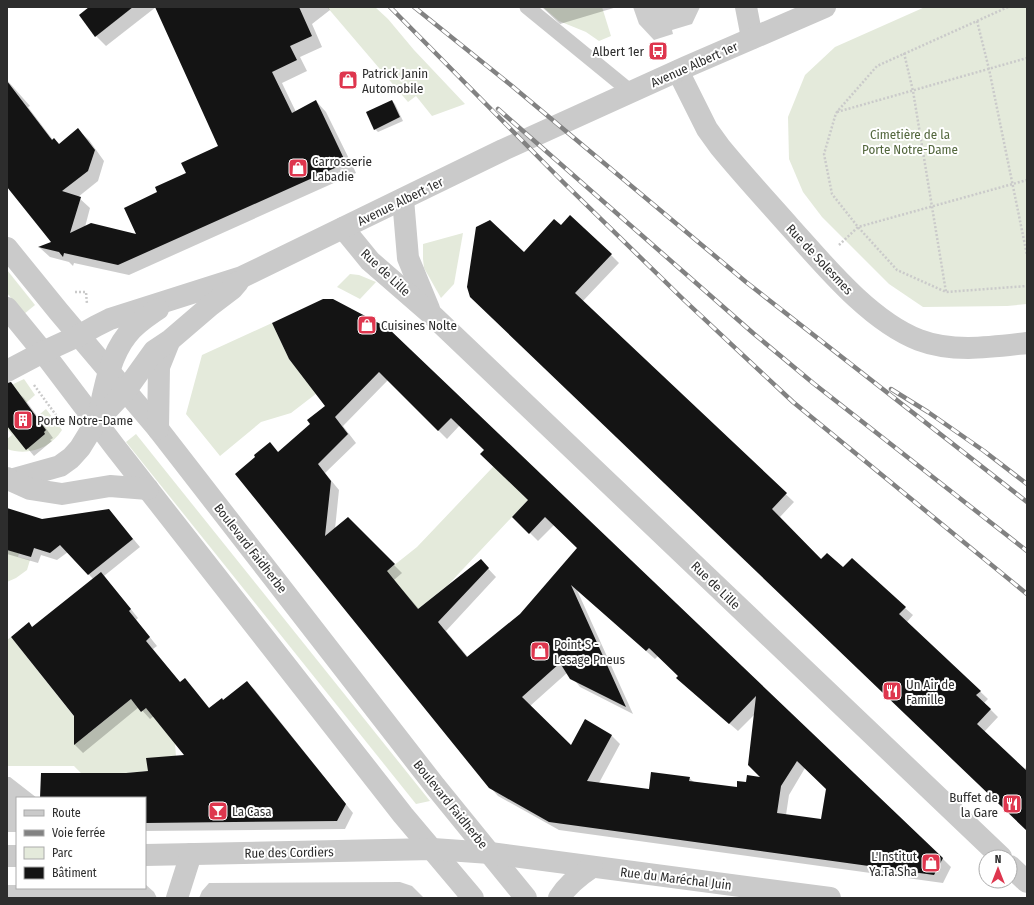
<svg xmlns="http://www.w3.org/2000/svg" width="1034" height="905" font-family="'Fira Sans Condensed',sans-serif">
<rect width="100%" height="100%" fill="#fff"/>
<!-- green -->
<g fill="#e4eadb">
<path d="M327,7h48l13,12 26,31 51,54 -33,12 -16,-20 -8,6z"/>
<path d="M549,7h53l9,29 -12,5 -13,-9 -27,-11 -15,-13z"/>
<path d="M925,7h102v297l-20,2 -84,1 -34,-23 -67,-67 -19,-25 -14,-33 -1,-42 17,-42 30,-28z"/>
<path d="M463,233l-9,51 -13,14 -17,-30 -1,-9v-15z"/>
<path d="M7,270l28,35 -11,9 -17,-21z"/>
<path d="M350,274l9,1 17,7 -16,17 -23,-12z"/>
<path d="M272,323l17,36 28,34 -26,20 -30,9 -41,34 -34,-42 16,-59z"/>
<path d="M24,379l11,16 -9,8 8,16 12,-10 16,21c-12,19 -35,26 -55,19v-10l5,-4 -5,-7v-41z"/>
<path d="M136,434l294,367 -14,3 -290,-362z"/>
<path d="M512,447l26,24 -19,20 9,9 -80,85 -30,24 -45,-27 44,-35z"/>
<path d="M7,550l12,3 -1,4 12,3 -3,10 -11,8 -9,4z"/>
<path d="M11,637l77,97 43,-35 10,13 5,-4 29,35 1,14 -28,14 -21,2h-46l-7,-7h-67v-126z"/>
</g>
<!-- shadow -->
<g fill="#0003" fill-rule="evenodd">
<path d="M91,7h65l-50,39 -10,-10z"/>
<path d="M157,7h171l2,3 -18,14 10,23 -22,10 7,14 -25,12 14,29 20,-11 10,11 30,61 -227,102 -55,-12 -1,3 -4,-4 -19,-5 -10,-9 12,-6 -45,-56v-106l23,26 -2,1 25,33 6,5 19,-15 11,10 15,21 -6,20 -20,16 12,11 -5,19 52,8 22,-42 28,-19 32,-27z"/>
<path d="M542,7h75l-57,17z"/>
<path d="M633,7h67l-8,17 -20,6 1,4 -19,6 -15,-16z"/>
<path d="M392,101l3,3 8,17 -25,11 -3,-3z"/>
<path d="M561,227l50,28 8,8 -37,39 212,200 -14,15 42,43 21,8 62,40 8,7 -6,7 81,77 -4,4 14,14 -14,15 40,38 3,-4v64l-503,-576z"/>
<path d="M323,300l619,558 9,9 -8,16 -384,-53 -61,-34 -8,-9 -233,-330 22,-4 33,-28 15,-19zM388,380l59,59 13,-14 25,25 44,50 -15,17 24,24 16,-16 24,23 -57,66 -53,43 -22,-26 50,-54 -16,-17 -61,49 -25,-29 8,-7 -54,-54 -13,10 4,-39 -14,-17 31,-30 -13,-17zM577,590l78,69 3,-3 21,20 7,10 52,45 17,-17 8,65 -16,4 -9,5 -44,-6 -5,-4 -40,12 -50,-7 21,-39 -8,-8 -26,-15 -15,26 -41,-41 38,-34 12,15 53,27zM805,768l22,21 -5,31 -36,-5 3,-20z"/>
<path d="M16,391l8,7 29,40 -3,2 2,1 -18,15 -27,-32v-28z"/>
<path d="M7,510l35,10 67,-10 31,37 -36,29 34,42 -2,2 21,26 -4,3 27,34 13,5 17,21 14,-8 23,-19 8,8 98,123 -8,16 -200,2v-33h-104l85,-24 24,-2 36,-16 -32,-40 -4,3 -11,-12 -56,46 -8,-8v-29l-42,-88 61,-48 -26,-28 -11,8 -16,-5 -3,8 -31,-9z"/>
<path d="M7,777h3l27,21h-20v34h-10z"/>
<path d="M400,882l12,4 12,12h-225l3,-7 7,-8z"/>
<path d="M145,884l9,8 3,6h-150v-13h10v3h128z"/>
</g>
<!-- building -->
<g fill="#141414" fill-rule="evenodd">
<path d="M89,7h44l-38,30 -16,-22z"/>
<path d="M155,7h144l13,29 -22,10 7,14 -25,12 20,41 24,-13 30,63 -228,102 -54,-12 -1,4 -4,-5 -21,-5 13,-5 -44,-55v-106l45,59 2,-2 5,6 19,-16 17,22 -7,21 -26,20 19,6 -11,36 21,-10 45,11 -12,-26 33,-16 -2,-5 31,-14 -5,-10 37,-17z"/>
<path d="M392,100l8,17 -26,13 -8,-18z"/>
<path d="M570,215l42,39 -37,39 212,200 -15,16 49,50 6,-6 16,14 9,-9 54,49 -7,7 82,77 -5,4 15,14 -14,15 50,47v60l-557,-534 -3,-10 9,-60 14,-7 34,32 30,-33 7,6z"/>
<path d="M323,299h10l55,29 555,530 -9,17 -385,-53 -60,-34 -254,-314 20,-17 -1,-2 16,-13 8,10 32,-28 -3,-4 18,-14 -36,-47 -17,-36zM379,372l59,59 13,-13 33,32 -4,4 48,46 -16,17 17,17 16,-17 32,31 -57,66 -53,43 -29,-35 51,-54 -8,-9 -63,50 -31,-38 8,-7 -47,-47 -23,19 6,-55 -13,-17 30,-30 -13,-17zM571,585l75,66 3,-3 29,28 -2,2 53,46 27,-28 -8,69 12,12 -13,-2 -1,7 -9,-1v6l-48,-6 1,-4 -39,-5 -2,17 -62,-8 25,-46 -27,-16 -14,26 -49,-48 38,-34 10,16 56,28zM797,761l29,28 -5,30 -44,-6 4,-27z"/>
<path d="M11,382l35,48 -2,2 1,2 -19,16 -19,-24v-43z"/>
<path d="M7,508l35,11 67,-10 24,30 -45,36 -28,-30 -10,8 -16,-5 -3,9 -24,-7z"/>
<path d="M101,572l30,37 -2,2 21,26 -4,4 34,41 5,-4 24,30 13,-10 1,2 24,-19 99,123 -9,17 -192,2v-25h-105l1,-25h85l22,-2 -2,-13 38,-3 -38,-47 -5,4 -10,-13 -57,46v-29l-63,-79 18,-15 3,5z"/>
</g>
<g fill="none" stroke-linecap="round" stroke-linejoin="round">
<!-- path -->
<g stroke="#cacaca" stroke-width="2.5" stroke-dasharray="2 2" stroke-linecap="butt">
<path d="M1008,7l-131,59 -41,47 -12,41 8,40 26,33 39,43 49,22 81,-6"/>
<path d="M977,21l12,48 38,186"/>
<path d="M904,53l9,38 33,201"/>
<path d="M837,112l190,-54"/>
<path d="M839,245l19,-18 169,-47"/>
<path d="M75,292h11l1,12"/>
<path d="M34,385l30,41"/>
</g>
<!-- service -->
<path stroke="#cacaca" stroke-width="15" d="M527,7l104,85"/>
<!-- minor -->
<g stroke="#cacaca" stroke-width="22">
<path d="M746,7l6,31"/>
<path d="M678,71l29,58 13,18c23,28 47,54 70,80 35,39 80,94 129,113 34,13 73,7 108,3"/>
<path d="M403,199l5,59 21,51"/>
<path d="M343,228l27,33 61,53 570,543"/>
<path d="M7,248l52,64 99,117 277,357 91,112"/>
<path d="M7,308l36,44 72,95 288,368 70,83"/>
<path d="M7,371l36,-19 37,-17 16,-9 14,-7 132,-42 261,-127 183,-83 139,-60"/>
<path d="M97,422c7,-29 11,-63 30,-87 8,-11 21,-19 31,-26"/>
<path d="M158,429l1,-62 10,-25"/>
<path d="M7,478l3,2 50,-14 11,-8 9,-10 16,-26 30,-32 28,-39 15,-10 42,-36 21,-16 6,-7"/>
<path d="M10,480l20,9 32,5 48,-8 38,3"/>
<path d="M145,855l288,-6 57,4 340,45"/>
<path d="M7,856h10"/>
<path d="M1010,866l17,16"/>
<path d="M177,898l14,-44"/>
<path d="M559,898c8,-13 21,-23 33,-31"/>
</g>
<!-- rail casing -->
<g stroke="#828282" stroke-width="4.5">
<g id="rail">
<path d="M390,7l175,177 119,116 109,102 234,192"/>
<path d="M414,7l98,79 234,196 281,220"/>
<path d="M498,109l255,224 60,50 214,168"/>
<path d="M891,389l37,23 56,39 43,33"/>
</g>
</g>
<!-- rail -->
<use href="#rail" stroke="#fff" stroke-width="3" stroke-dasharray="9" stroke-linecap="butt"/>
</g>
<!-- icons -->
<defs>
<g id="bus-square" transform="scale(1)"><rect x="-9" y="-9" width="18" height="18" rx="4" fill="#de364e" stroke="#fff"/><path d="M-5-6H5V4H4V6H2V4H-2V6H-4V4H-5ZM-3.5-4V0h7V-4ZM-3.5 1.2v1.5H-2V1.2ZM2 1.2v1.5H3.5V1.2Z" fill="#fff"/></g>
<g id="shop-square" transform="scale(1)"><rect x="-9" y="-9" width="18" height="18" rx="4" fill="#de364e" stroke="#fff"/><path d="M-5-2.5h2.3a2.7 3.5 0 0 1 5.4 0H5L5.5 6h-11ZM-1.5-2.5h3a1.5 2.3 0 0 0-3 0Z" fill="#fff"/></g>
<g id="building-square" transform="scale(1)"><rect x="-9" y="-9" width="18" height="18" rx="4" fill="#de364e" stroke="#fff"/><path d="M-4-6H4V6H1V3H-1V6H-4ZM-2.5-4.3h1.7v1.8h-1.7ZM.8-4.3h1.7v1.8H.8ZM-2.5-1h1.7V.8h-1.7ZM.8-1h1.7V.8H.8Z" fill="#fff"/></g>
<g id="restaurant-square" transform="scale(1)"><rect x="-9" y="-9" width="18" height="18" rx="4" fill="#de364e" stroke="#fff"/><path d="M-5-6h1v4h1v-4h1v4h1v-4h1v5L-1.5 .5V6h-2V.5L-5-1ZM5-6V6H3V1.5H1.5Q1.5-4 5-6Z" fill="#fff"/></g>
<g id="bar-square" transform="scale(1)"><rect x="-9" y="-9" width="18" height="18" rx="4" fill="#de364e" stroke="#fff"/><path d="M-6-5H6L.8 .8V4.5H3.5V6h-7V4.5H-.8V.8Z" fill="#fff"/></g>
</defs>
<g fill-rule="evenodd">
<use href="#bus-square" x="658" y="51"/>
<use href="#shop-square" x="348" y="80"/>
<use href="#shop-square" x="298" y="168"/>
<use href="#shop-square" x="367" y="325"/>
<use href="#building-square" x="23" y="420"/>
<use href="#shop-square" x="540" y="651"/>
<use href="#restaurant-square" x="892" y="691"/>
<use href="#restaurant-square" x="1012" y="804"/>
<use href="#bar-square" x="218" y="811"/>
<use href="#shop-square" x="931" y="863"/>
</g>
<g text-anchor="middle" stroke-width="4" stroke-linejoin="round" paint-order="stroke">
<!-- poi labels -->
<g font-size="13" fill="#2d2d2d" stroke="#fff" text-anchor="start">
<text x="644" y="56" text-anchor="end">Albert 1er</text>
<text x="362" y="78">Patrick Janin<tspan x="362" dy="15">Automobile</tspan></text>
<text x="312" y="166">Carrosserie<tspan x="312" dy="15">Labadie</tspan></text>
<text x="381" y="330">Cuisines Nolte</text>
<text x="37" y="425">Porte Notre-Dame</text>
<text x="554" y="649">Point S -<tspan x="554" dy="15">Lesage Pneus</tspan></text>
<text x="906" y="689">Un Air de<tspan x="906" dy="15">Famille</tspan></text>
<text x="998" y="802" text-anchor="end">Buffet de<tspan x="998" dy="15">la Gare</tspan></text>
<text x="232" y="816">La Casa</text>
<text x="917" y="861" text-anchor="end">L'Institut<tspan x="917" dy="15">Ya.Ta.Sha</tspan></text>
</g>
<!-- street labels -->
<g font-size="13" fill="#2d2d2d" stroke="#fff">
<text transform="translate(694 64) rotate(-24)" y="5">Avenue Albert 1er</text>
<text transform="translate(400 201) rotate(-26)" y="5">Avenue Albert 1er</text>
<text transform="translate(820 259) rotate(47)" y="5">Rue de Solesmes</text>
<text transform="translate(386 272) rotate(43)" y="5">Rue de Lille</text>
<text transform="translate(251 548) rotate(52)" y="5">Boulevard Faidherbe</text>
<text transform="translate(716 585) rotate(44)" y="5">Rue de Lille</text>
<text transform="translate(451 804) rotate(51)" y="5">Boulevard Faidherbe</text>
<text transform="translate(289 852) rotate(-1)" y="5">Rue des Cordiers</text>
<text transform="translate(676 878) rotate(7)" y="5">Rue du Maréchal Juin</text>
</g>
<!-- park labels -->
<g font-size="13" fill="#53673d" stroke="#fff">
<text x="910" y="139">Cimetière de la<tspan x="910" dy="15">Porte Notre-Dame</tspan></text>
</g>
</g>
<!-- border -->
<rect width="1034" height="905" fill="none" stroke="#2d2d2d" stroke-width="16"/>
<!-- legend -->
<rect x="16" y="797" width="130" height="92" fill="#ffffff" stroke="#ababab"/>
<rect x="24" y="810" width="20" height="6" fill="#cacaca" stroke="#ababab"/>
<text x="52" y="817" font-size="12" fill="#2d2d2d">Route</text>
<rect x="24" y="830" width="20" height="6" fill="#828282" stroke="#ababab"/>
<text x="52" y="837" font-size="12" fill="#2d2d2d">Voie ferrée</text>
<rect x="24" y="847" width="20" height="12" fill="#e4eadb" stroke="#ababab"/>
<text x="52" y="857" font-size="12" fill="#2d2d2d">Parc</text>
<rect x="24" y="867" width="20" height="12" fill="#141414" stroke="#ababab"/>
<text x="52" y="877" font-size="12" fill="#2d2d2d">Bâtiment</text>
<!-- north arrow -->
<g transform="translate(998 869)"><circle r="19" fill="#ffffff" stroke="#ababab"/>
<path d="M0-3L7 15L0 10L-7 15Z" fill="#de364e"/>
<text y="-6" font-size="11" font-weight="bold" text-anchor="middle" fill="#2d2d2d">N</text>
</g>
</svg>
